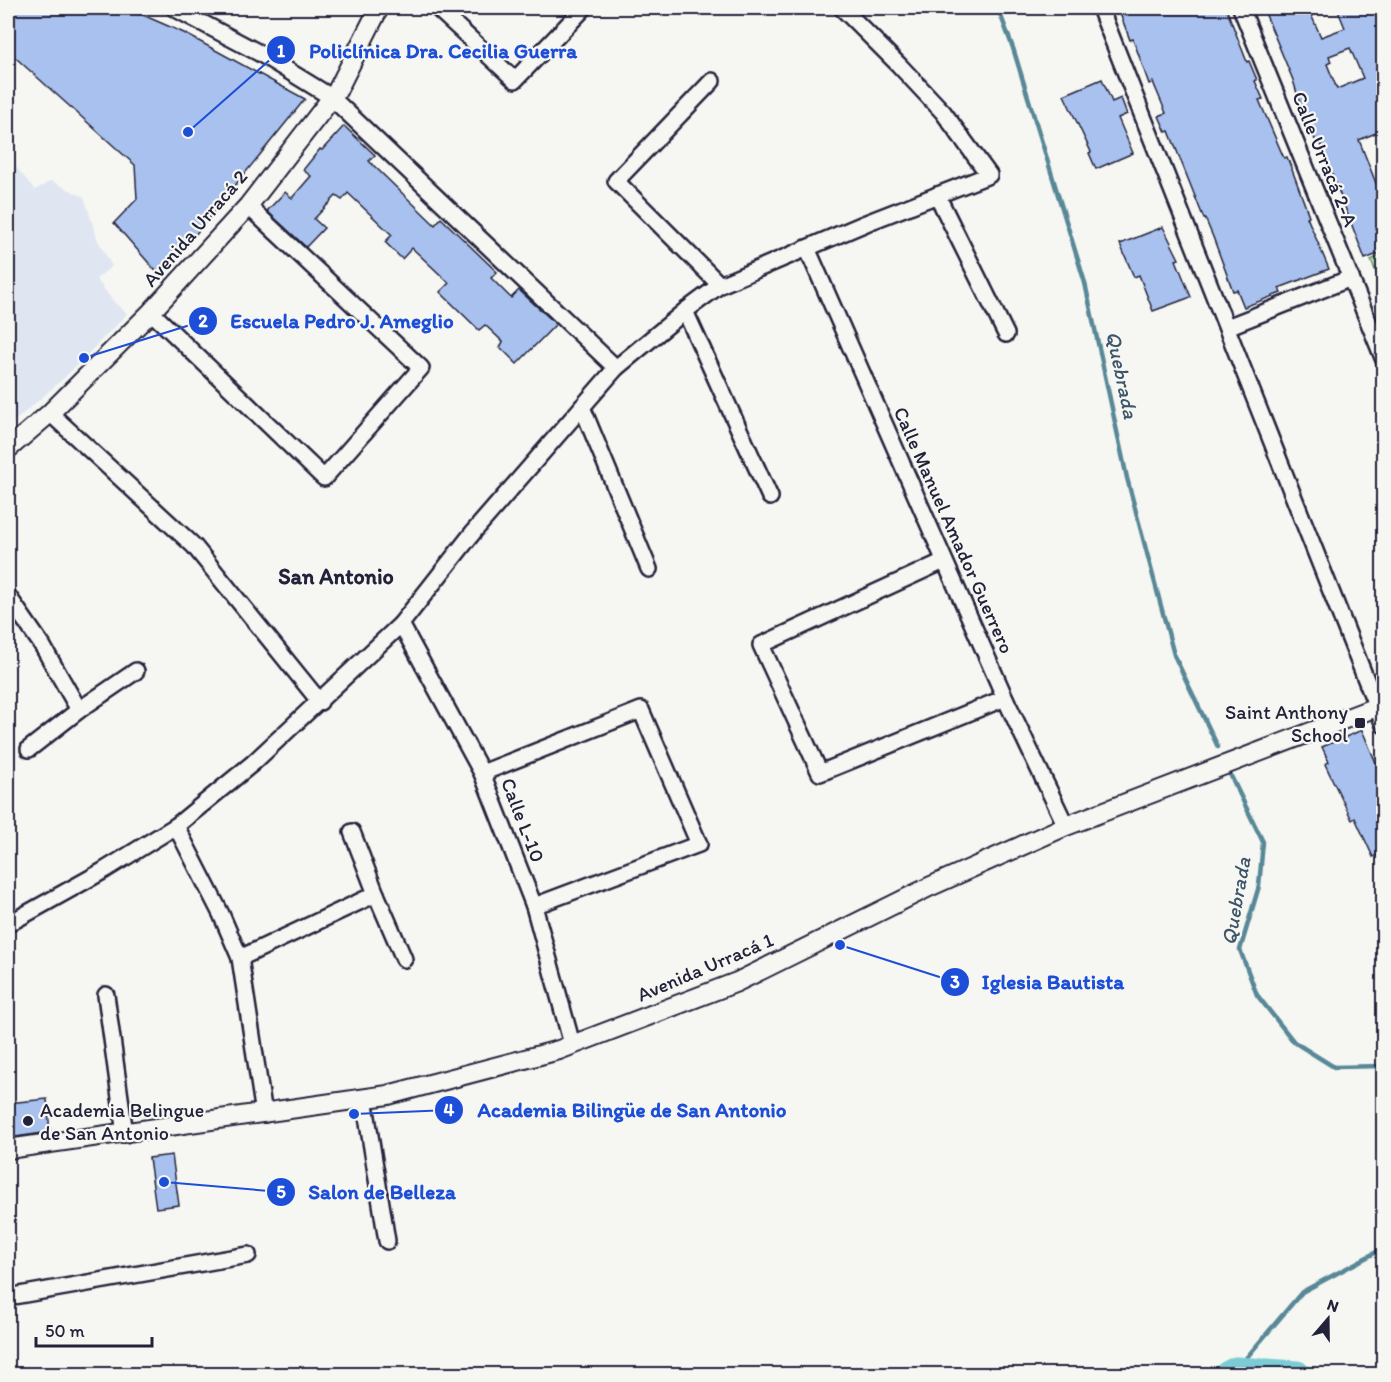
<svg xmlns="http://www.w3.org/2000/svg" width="1391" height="1382" font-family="Itim,sans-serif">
<rect width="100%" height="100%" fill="#f6f6f2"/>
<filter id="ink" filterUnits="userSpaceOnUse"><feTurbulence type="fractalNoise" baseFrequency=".0167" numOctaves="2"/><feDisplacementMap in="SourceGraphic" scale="12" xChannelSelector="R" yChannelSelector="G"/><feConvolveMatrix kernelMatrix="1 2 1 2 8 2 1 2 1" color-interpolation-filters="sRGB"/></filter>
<g filter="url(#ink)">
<!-- built -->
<path fill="#dfe6f1" d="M8,158l27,32 16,-9 33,16 14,44 14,25 -16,13 18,23 13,12 -64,65 -55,48z"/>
<!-- green -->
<path fill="#b2e6a7" stroke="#6a8471" stroke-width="1.5" d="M1383,254v27l-3,1 -9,-22z"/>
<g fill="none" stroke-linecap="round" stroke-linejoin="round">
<!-- stream -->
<g stroke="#588897" stroke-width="4.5">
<path d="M998,8l15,40 72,235 42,195 47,177 44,92"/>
<path d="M1228,770l35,72 -4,44 -19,64 17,45 37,47 40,25 50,-1"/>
<path d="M1236,1370l66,-78 82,-44"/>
</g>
<!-- river -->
<path stroke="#7cccd5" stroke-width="27" d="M1228,1374l8,-4 61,4"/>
</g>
<!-- building -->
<g fill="#a8c1ee" stroke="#22223b" stroke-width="1.5" fill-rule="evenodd">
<path d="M8,8h119l57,25 121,66 -144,178 -47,-54 23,-24 -2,-34 -127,-114z"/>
<path d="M1118,8h108l21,54 2,-1 8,19 -2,1 8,18 -4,1 25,58 3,-1 7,18 15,41 -2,1 22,52 -50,19 2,5 -37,14 -7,-17 -4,1 -20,-54 -8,-19 -1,1 -35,-88 -3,1 -7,-16 7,-3 -13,-31 -4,2 -16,-45 -3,1z"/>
<path d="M1263,8h45l13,29 24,-9 -8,-20h46v122l-24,10 24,61v51l-18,7 -45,-116 -3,1 -16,-37 -8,-27zM1350,48l13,30 -26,11 -10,-25 4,-2 -2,-6z"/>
<path d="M1102,79l10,23 9,-4 6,16 -9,4 15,35 -37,16 -7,-16 2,-1 -27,-57z"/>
<path d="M344,126l31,29 -6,6 66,64 6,-7 56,54 -6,6 20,20 8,-8 37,34 -39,40 -17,-17 3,-5 -18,-17 -6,5 -39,-38 9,-9 -37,-35 -10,11 -17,-17 7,-7 -44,-42 -6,7 -6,-4 -22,23 10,9 -18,19 -39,-36 18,-19 7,6 19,-22 -8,-6 17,-21 2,1z"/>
<path d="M1163,227l16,32 -3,1 15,37 -38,14 -14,-36 -5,2 -14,-33z"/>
<path d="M1362,730l21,49v74l-10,4 -18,-39 -3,2 -19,-39 -8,-17 4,-2 -7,-15z"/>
<path d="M47,1099l3,33 -42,6v-35z"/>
<path d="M172,1155l7,50 -23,3 -7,-50z"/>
</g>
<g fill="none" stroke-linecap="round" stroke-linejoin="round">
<!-- minor casing -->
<g stroke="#22223b" stroke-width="20">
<g id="minor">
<path d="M174,8l87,46 70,43 285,271"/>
<path d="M437,8l78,72 69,-72"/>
<path d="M1100,8l284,717"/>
<path d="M1241,8l143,352"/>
<path d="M712,81l-96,100 104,104"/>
<path d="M937,195l69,139"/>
<path d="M807,248l198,450 61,128"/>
<path d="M685,311l85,186"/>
<path d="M151,312l173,166 97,-110 -173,-162"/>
<path d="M1227,327l124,-49"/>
<path d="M582,407l67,162"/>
<path d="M50,413l144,133 126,156"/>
<path d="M944,561l-183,84 59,128 185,-75"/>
<path d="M8,596l34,49 37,65"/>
<path d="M401,624l81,149 52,133 38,138"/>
<path d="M29,749l50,-39 57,-39"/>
<path d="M482,773l159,-63 58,134 -165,62"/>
<path d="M176,826l45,88 19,44 24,156"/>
<path d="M352,832l24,62 28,65"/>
<path d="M8,924l95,-53 73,-45 77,-63 148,-139 74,-94 141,-162 69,-57 35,-26 146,-62 123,-48 -46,-63 -44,-47 -57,-57"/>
<path d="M240,958l136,-64"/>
<path d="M106,995l19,139"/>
<path d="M364,1098l23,143"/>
<path d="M8,1297l240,-42"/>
</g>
</g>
<!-- tertiary casing -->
<g stroke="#22223b" stroke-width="22">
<g id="tertiary">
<path d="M8,449l42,-36 101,-101 97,-106 89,-115 42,-83"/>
<path d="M8,1149l380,-54 171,-45 178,-68 192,-95 137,-61 318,-122"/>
</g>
</g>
<!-- minor -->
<use href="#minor" stroke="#f6f6f2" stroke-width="15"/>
<!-- tertiary -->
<use href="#tertiary" stroke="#f6f6f2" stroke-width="18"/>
</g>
</g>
<!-- markers -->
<g fill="#22223b" stroke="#f6f6f2" stroke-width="2">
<rect x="1354" y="717" width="12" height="12" rx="3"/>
<circle cx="28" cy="1121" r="6"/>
</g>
<g text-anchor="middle" stroke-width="4.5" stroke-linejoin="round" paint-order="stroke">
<!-- street labels -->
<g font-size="20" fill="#22223b" stroke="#f6f6f2">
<text transform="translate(1325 159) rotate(68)" y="7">Calle Urracá 2-A</text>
<text transform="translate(195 228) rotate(-49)" y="7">Avenida Urracá 2</text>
<text transform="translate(954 530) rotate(66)" y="7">Calle Manuel Amador Guerrero</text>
<text transform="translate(523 820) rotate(69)" y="7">Calle L-10</text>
<text transform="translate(705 967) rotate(-23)" y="7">Avenida Urracá 1</text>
</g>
<!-- poi labels -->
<g font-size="20" fill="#22223b" stroke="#f6f6f2" text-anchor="end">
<text x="1348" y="719">Saint Anthony<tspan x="1348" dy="23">School</tspan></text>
<text x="40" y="1117" text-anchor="start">Academia Belingue<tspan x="40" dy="23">de San Antonio</tspan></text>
</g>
<!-- water labels -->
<g font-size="21" font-style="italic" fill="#3d5569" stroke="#f6f6f2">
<text transform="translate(1122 375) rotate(78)" y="7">Quebrada</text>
<text transform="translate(1236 901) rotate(-80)" y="7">Quebrada</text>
</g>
<!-- quarter labels -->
<g font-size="22" font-weight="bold" fill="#22223b" stroke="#f6f6f2">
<text x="336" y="584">San Antonio</text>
</g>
</g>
<!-- callouts -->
<path fill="none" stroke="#1d4ed8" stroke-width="2" d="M188 132L281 50M84 358L203 321M840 945L955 982M354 1114L449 1110M164 1182L281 1192"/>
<g fill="#1d4ed8" stroke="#f6f6f2" stroke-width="2">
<circle cx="188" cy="132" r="6"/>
<circle cx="84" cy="358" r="6"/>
<circle cx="840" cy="945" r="6"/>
<circle cx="354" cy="1114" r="6"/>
<circle cx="164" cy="1182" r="6"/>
<circle cx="281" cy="50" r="15"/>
<circle cx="203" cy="321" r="15"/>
<circle cx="955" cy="982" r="15"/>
<circle cx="449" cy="1110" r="15"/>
<circle cx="281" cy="1192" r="15"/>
</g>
<g font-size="18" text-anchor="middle" font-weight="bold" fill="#fff">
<text x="281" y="57">1</text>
<text x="203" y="327">2</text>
<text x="955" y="988">3</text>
<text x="449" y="1116">4</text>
<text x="281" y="1198">5</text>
</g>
<g font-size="21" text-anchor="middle" font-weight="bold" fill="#1d4ed8" stroke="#f6f6f2" stroke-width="4.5" stroke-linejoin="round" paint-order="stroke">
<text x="443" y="58">Policlínica Dra. Cecilia Guerra</text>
<text x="342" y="328">Escuela Pedro J. Ameglio</text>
<text x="1053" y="989">Iglesia Bautista</text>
<text x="632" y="1117">Academia Bilingüe de San Antonio</text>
<text x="382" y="1199">Salon de Belleza</text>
</g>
<!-- margin -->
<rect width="1391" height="1382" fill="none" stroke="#f6f6f2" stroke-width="30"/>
<rect x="15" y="15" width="1361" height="1352" fill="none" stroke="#22223b" stroke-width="2" filter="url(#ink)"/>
<!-- north arrow -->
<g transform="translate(1328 1319) rotate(20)" stroke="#f6f6f2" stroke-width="4.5" paint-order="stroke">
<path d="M0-4.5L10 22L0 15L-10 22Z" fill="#22223b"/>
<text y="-9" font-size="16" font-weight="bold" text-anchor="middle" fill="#22223b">N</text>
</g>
<!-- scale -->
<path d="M36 1337v9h116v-9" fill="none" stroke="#22223b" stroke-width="3"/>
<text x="45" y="1337" font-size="18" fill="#22223b" stroke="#f6f6f2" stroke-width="4.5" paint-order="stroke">50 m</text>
</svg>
